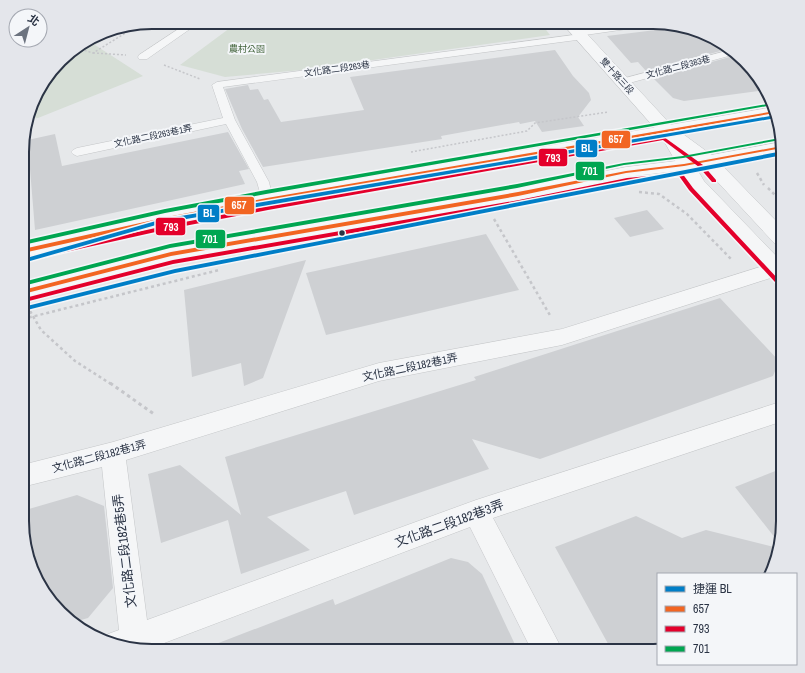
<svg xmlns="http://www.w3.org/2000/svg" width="805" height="673" font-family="'Archivo Narrow','Noto Sans TC',sans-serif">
<rect width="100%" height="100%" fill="#e6e8ea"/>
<!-- green -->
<g fill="#d6ded6">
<path d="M238,22h302l10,13 -248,35 -77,7 -45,-12z"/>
<path d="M127,26l-32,19 48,31 -105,42 -10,1 11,-32 27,-33 44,-25z"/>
</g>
<!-- building -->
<g fill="#ced0d3">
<path d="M680,27l23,5 25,17 -82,22 -8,-9 -7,1 -24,-27z"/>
<path d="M555,50l18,26 16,17 2,7 -13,17 6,9 -42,6 -7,-11 -15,3 -1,-2 -78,14 1,3 -179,28 -21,-38 -17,-40 23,-4 2,5 8,-1 6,11 4,-1 13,23 83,-12 -14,-33z"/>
<path d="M737,55l8,5 20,30 -81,11 -11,-3 -20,-20z"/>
<path d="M228,132l21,37 -10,2 6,13 -210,46 -5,-61 -7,2v-30l32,-7 7,32z"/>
<path d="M647,210l17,19 -34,8 -16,-19z"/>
<path d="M486,234l33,56 -193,45 -20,-62z"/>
<path d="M306,260l-43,118 -19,8 -3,-23 -49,14 -8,-87z"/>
<path d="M720,298l59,63 -6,15 -233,83 -68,-20 17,30 -135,46 -8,-24 -79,26 43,33 -69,24 -13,-54 -67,23 -13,-69 32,-9 61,50 -16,-58 251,-77 -2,-3z"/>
<path d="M783,468v62l-4,13 -44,-56z"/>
<path d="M77,495l27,11 9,82 -25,30 -14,4 -14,-9 -25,-35 -13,-48v-19z"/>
<path d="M636,516l46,22 24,-8 72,18 -7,26h-113v76l-46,1 -57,-104z"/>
<path d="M451,558l17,4 14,12 36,77h-315v-2l130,-50 2,6z"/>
</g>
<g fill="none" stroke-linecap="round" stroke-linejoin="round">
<!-- service casing -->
<g stroke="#c4c6c8" stroke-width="1">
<g id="service">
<path d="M189,22h11l-53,37h-8l-1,-2 1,-2z"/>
<path d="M581,34l5,3 -2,2 -361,48 12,33 34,62 4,18 -2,3h-8l-6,-21 -31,-58 -149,32 -4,-2 -2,-2 2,-2 4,-2 146,-30 -11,-33 5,-3z"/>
<path d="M730,50l6,4 -114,31 -5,-3 1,-2z"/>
</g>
</g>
<!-- minor casing -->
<g stroke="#c4c6c8" stroke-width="1">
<g id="minor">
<path d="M617,22h38l-2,3 -5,1 -70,10 -5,-1 -2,-3 2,-3 5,-1z"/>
<path d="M776,262l7,2v10l-221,71 -183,36 -253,79 21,160 329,-120 307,-99v20l-290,97 70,133h-31l-62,-124 -319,121 -1,3h-6l-39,-9 3,-8 11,-4 -17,-163 -80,20v-22l91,-23 266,-79 183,-34z"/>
</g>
</g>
<!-- tertiary casing -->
<g stroke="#c4c6c8" stroke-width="1">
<path id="tertiary" d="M561,22h15l96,104 41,30 70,72v18l-7,-1 -75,-81 -13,-10 16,27 79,82v20l-7,-2 -85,-93 -26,-45 3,-4 -8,-5z"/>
</g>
<!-- primary casing -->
<g stroke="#c2c5c8" stroke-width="1">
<g id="primary">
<path d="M774,107l1,10 -508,89 -100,19 -144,33v-14l144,-31 100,-19z"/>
<path d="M781,142l1,10 -98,18 -58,7 -108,23 -347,61 -148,38v-14l148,-38 347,-59 108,-21 58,-7z"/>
</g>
</g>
<!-- path-far2 -->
<g stroke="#c5c6ca" stroke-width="1.5" stroke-dasharray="2 2" stroke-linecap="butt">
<path d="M77,48l16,5 47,-29"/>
<path d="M93,53l33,2"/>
<path d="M164,65l36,14"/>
<path d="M411,152l116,-21 8,-8 73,-11"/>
</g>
<!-- path-far1 -->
<g stroke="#c5c6ca" stroke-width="2.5" stroke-dasharray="3 3" stroke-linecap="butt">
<path d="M757,173l7,12"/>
<path d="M768,188l15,15"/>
<path d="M639,192l20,2 28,20 45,46"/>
<path d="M494,219l57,98"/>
<path d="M30,311l11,19 34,31 36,23"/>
<path d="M23,319l196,-49"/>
</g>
<!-- path -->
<path stroke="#c5c6ca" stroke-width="3" stroke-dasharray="3.5 3.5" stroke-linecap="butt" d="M110,383l44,31"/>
<!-- service -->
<use href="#service" fill="#f5f6f7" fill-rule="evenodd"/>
<!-- minor -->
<use href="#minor" fill="#f5f6f7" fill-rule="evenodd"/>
<!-- tertiary -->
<use href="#tertiary" fill="#f5f6f7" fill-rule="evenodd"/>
<!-- primary -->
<use href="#primary" fill="#f8f8f8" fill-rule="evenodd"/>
<!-- bus-1 casing -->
<g stroke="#f4f6f9" stroke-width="3">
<g id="bus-1">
<path d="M775,111v2l-508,89 -100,19 -144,32v-4l144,-32 100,-19z"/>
<path d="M782,146v2l-98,18 -58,7 -108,23 -347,60 -148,38v-4l148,-38 347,-60 108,-21 58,-7z"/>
</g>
</g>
<!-- bus-2 casing -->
<g stroke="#f4f6f9" stroke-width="3">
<g id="bus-2">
<path d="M664,137l39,28 13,15v2h-4l-13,-15 -36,-27 -395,70 -99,19 -144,32 -2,-1v-2l2,-1 144,-32 99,-19z"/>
<path d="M680,173h2l11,15 86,92 1,1 -1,1h-4l-86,-92 -10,-14 -52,6 -108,22 -346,60 -148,38 -2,-1v-2l2,-1 148,-38 346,-60 108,-22z"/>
</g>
</g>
<!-- bus-3 casing -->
<g stroke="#f4f6f9" stroke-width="3">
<g id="bus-3">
<path d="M773,103v2l-507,89 -101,19 -142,32v-4l142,-32 101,-19z"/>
<path d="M780,138v2l-97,18 -59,7 -107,23 -347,60 -147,38v-4l147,-38 347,-60 107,-21 59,-7z"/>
</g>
</g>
<!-- bus-1 -->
<use href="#bus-1" fill="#f26522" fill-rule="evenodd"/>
<!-- bus-2 -->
<use href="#bus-2" fill="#e4002b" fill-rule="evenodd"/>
<!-- bus-3 -->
<use href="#bus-3" fill="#00a651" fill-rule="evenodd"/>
<!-- metro-1 casing -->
<g stroke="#f4f6f9" stroke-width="3">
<g id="metro-1">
<path d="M776,115v3l-613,105 -140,40v-4l140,-40z"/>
<path d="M783,151v4l-608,118 -152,38v-4l152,-38z"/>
</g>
</g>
<!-- metro-1 -->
<use href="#metro-1" fill="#007ec7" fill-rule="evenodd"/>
</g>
<!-- markers -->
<circle fill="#2b3445" stroke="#f4f6f9" stroke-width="1.5" cx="342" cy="233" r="3.5"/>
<g text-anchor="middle" stroke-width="4" stroke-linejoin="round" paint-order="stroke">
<!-- far-park labels -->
<g font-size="9" fill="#3f6138" stroke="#f4f6f9">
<text x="247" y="52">農村公園</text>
</g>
<!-- far-street labels -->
<g font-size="9" fill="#2b3445" stroke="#f4f6f9">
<text transform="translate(678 67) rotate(-15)" y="3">文化路二段383巷</text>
<text transform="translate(337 69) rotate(-8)" y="3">文化路二段263巷</text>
<text transform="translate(617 76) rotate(48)" y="3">雙十路三段</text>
<text transform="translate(153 136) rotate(-12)" y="3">文化路二段263巷1弄</text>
</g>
<!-- street labels -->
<g font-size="11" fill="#2b3445" stroke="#f4f6f9">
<text transform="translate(410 367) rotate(-12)" y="4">文化路二段182巷1弄</text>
<text transform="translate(99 456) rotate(-15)" y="4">文化路二段182巷1弄</text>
</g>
<!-- near-street labels -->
<g font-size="13" fill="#2b3445" stroke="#f4f6f9">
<text transform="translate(449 523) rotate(-20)" y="5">文化路二段182巷3弄</text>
<text transform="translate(124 551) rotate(-97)" y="5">文化路二段182巷5弄</text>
</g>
</g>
<!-- crop -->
<path d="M0 0H805V673H0ZM152 29H653A123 123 0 0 1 776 152V521A123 123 0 0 1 653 644H152A123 123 0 0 1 29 521V152A123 123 0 0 1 152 29Z" fill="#e4e6eb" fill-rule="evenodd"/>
<path fill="none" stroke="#2b3445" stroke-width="2" d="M152 29H653A123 123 0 0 1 776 152V521A123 123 0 0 1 653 644H152A123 123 0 0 1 29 521V152A123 123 0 0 1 152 29Z"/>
<g stroke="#f4f6f9" stroke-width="1.5">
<rect x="601" y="130" width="30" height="19" rx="4" fill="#f26522"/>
<rect x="575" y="139" width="23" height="19" rx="4" fill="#007ec7"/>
<rect x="538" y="148" width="30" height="19" rx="4" fill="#e4002b"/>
<rect x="575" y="161" width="30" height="20" rx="4" fill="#00a651"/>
<rect x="224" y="196" width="31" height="19" rx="4" fill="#f26522"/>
<rect x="197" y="204" width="23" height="19" rx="4" fill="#007ec7"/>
<rect x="155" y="217" width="31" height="19" rx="4" fill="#e4002b"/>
<rect x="195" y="229" width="31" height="20" rx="4" fill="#00a651"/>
</g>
<g font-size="11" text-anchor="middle" font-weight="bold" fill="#fff">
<text x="616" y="143">657</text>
<text x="587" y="152">BL</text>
<text x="553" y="162">793</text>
<text x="590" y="175">701</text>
<text x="239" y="209">657</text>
<text x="209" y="217">BL</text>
<text x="171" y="231">793</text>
<text x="210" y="243">701</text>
</g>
<!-- legend -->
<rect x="657" y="573" width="140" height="92" fill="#f4f6f9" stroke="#a4a8b1"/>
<rect x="665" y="586" width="20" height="6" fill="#007ec7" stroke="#a4a8b1"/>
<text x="693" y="593" font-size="12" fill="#2b3445">捷運 BL</text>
<rect x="665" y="606" width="20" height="6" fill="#f26522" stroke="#a4a8b1"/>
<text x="693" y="613" font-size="12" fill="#2b3445">657</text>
<rect x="665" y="626" width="20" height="6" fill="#e4002b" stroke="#a4a8b1"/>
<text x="693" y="633" font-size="12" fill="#2b3445">793</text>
<rect x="665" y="646" width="20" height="6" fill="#00a651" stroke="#a4a8b1"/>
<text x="693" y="653" font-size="12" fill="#2b3445">701</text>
<!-- north arrow -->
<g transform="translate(28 28) rotate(36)"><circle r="19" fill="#f4f6f9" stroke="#a4a8b1"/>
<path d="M0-3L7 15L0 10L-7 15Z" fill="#6c737f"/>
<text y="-6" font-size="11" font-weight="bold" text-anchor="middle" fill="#2b3445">北</text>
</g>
</svg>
